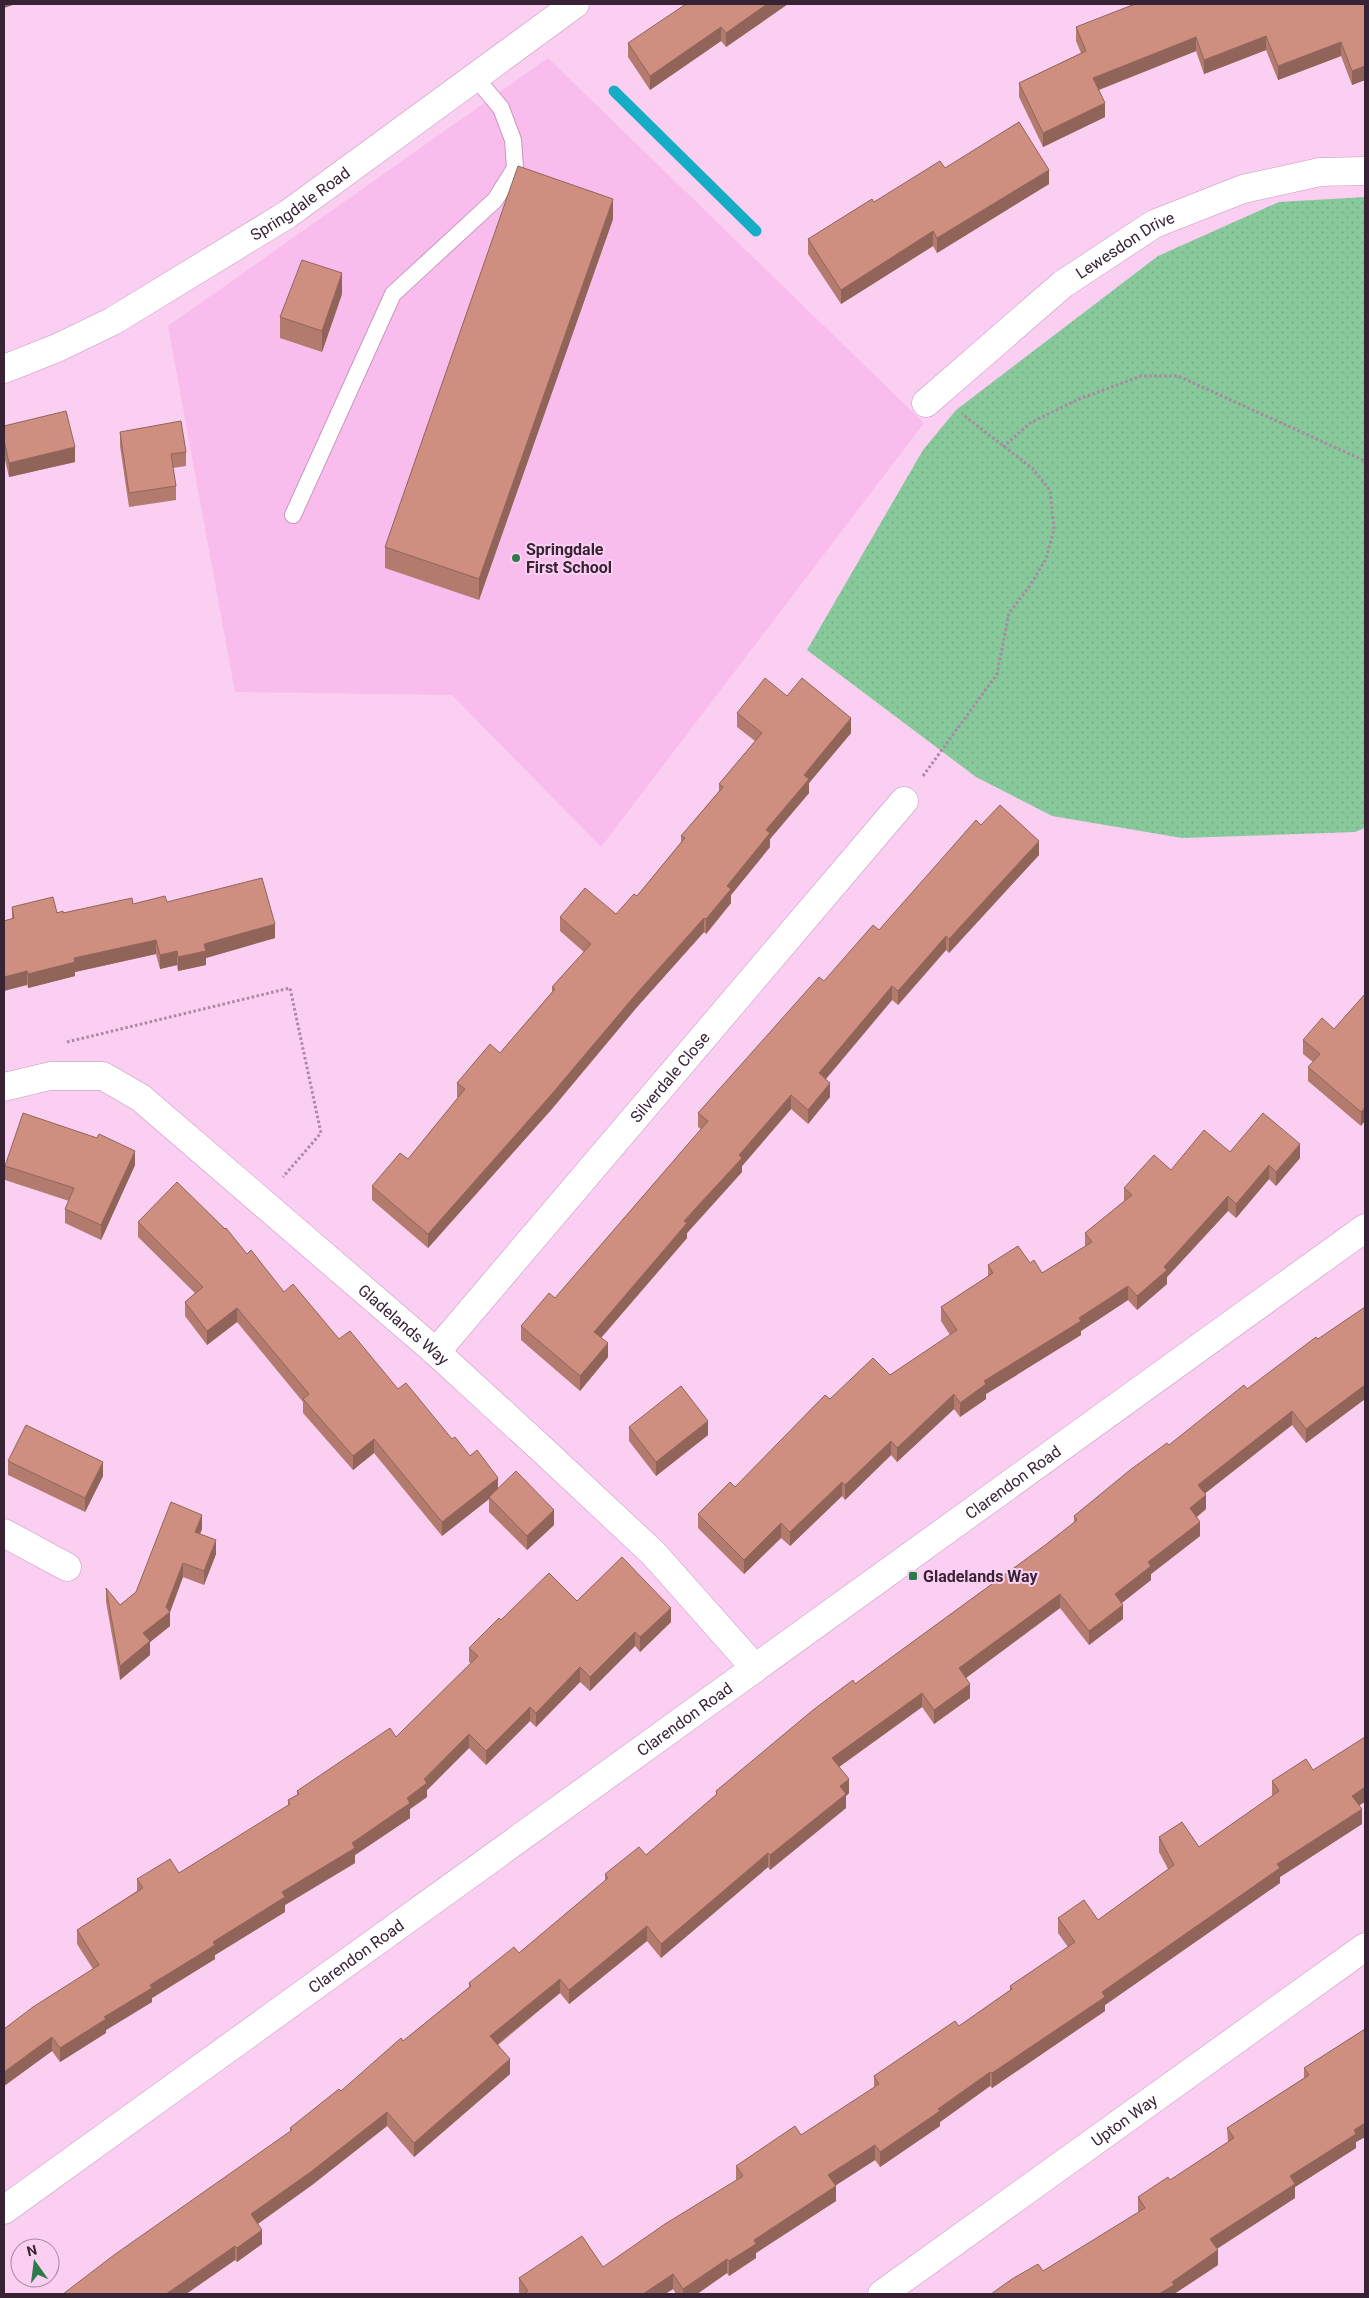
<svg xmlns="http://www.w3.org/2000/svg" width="1369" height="2298" font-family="Roboto,sans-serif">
<defs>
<pattern id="park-dots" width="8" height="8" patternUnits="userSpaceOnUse" patternTransform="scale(1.25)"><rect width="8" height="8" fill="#88c99b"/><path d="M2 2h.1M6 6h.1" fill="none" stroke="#76ac86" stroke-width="1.8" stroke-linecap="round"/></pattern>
</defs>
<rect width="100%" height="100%" fill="#facff1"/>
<!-- built -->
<path fill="#f9bded" d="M548,58l376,365 -323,424 -149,-152 -217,-3 -67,-366z"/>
<!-- park -->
<path fill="url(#park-dots)" d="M1365,197v631l-10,4 -173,6 -130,-22 -76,-39 -169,-127 116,-200 33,-40 202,-154 121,-54z"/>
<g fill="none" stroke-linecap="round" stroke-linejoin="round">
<!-- stream -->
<path stroke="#15adc6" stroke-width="11" d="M614,91l142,140"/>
<!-- lane casing -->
<g stroke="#c996bf" stroke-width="18">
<path id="lane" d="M293,515l100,-221 102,-94 20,-32 -2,-28 -12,-32 -26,-31"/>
</g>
<!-- street casing -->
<g stroke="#c996bf" stroke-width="29">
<g id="street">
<path id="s1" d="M926,403l137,-119 91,-60 89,-35 77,-17 45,-1"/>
<path id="s2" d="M4,1087l46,-11h53l38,22 295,254 109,100 109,102 101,114"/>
<path id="s3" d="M436,1352l468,-551"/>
<path d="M4,1533l63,34"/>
<path id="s4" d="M4,2210l1361,-982"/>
<path id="s5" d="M882,2294l483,-347"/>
</g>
</g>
<!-- secondary casing -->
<g stroke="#c996bf" stroke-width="29">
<g id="secondary">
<path id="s6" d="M4,369l53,-21 56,-27 175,-107 287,-210"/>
</g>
</g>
<!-- path -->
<g stroke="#aa88a4" stroke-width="3" stroke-dasharray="2.5 2.5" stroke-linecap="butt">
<path d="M1003,447l27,-24 49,-24 62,-23h37l187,85"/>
<path d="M923,776l74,-102 12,-61 20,-26 17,-28 8,-30 -4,-39 -18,-22 -70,-54"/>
<path d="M67,1042l223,-54 31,145 -38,44"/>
</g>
<!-- lane -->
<use href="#lane" stroke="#fff" stroke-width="16"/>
<!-- street -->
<use href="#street" stroke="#fff" stroke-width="28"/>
<!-- secondary -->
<use href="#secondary" stroke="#fff" stroke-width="28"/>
</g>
<!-- wall -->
<g fill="#b27b6e">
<path d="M788,4l-62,43 -5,-6 -71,49 -22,-33v-14z"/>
<path d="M1365,4v76l-13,5 -11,-29 -63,24 -12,-30 -62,24 -8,-23 -97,39 6,27 -62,30 -24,-50v-14l62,-30 -5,-12v-14z"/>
<path d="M945,168l104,16 -112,69 -4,-7 -92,58 -33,-50v-15l66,-37z"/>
<path d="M613,219l-134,381 -94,-32v-21z"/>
<path d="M342,294l-20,58 -42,-14v-21z"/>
<path d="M4,426l71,36 -66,15 -5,-22z"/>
<path d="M120,432l66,20v14l-13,2 3,18v14l-47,7 -9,-61z"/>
<path d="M787,696l64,37 -42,50v10l-39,46v8l-39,48v8l-25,31 -2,-2 -67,75 -86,103 -123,138 -56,-48v-14l36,-27 50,-61 -1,-1v-14l43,-30 52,-61v-5l32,-35 -24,-21v-14l56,-3 21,-18 44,-54v-6l38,-45v-7l36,-43 -18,-14v-14z"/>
<path d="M981,825l58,30 -90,98 -3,-3 -48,55 -6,-5 -66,79 4,18 -22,27 -17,-15 -49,57v6l-55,61v5l-86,100 7,19 -28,34 -59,-51v-14l34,-28 146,-169 -3,-2v-14l126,-132 55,-51z"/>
<path d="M167,902l108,36 -69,20v7l-28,6 -1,-6 -17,4 -4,-15 -81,18v4l-47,12 -16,-70v-11l51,6 70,-9z"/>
<path d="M1365,994l-4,132 -53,-45v-14l5,-5 -10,-8v-14l31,-11z"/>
<path d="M1230,1152l70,6 -24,28 -7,-7 -33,39 -8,-7 -61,66v7l-30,26 -9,-10 -47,31v4l-95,59v5l-26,18 -6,-8 -57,53 -6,-7 -46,45 -3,-4 -52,50 -9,-8 -37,36 -46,-46v-14l37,-27 95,-88 60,-24 60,-40 -9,-14v-14l47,-31v-11l42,-2 12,10 43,-27v-13l39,-32v-13l47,-18z"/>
<path d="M135,1165l-34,75 -36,-17v-14l4,-8 -64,-21v-14z"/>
<path d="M138,1222l109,32 37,38 114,97 72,67 28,32 56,37 -27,25 -38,-38v-13l-47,37 -68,-83 -21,17 -50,-57v-11l-66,-80 -30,23 -22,-29v-14l10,-9 -57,-56z"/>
<path d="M1365,1307v92l-59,44 -14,-18 -87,68 1,16 -9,8 3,19 -49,38v6l-29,23 1,16 -34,26 -29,-37 -94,70 4,20 -36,26 -12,-17 -83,60 10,26 -3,3v12l-76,62 -2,-3 -107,91 -14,-17 -78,63 -9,-11 -62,52 12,29 -96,83 -27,-31 -75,59 -55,39 5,20 -25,18 -2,-2 -49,34 104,-163v-3l51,-37 62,-50 66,-54v-4l50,-30 86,-72v-7l41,-19 70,-60v-4l139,-107 189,-138 30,-23v-7l95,-71 149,-106z"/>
<path d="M629,1427l79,8 -52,41 -27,-35z"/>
<path d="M8,1461l95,15 -18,36 -77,-37z"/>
<path d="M202,1529l-2,5 16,20 -12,31 -21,-8 -13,35v14l-20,16v13l-30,25 -14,-78v-14l14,17 16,-13z"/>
<path d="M577,1601l94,21 -31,30 -5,-6 -45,45 -10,-9 -44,45 -6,-6 -44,44 -17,-17 -42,42v7l-17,12v9l-55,37v8l-70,42v7l-70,43v4l-63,39v4l-46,28v3l-46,29 -8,-11 -48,35 89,-117 -16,-25v-14l60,-39v-12l42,-6 109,-67v-6l9,-5v-4l99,-54 75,-74 -2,-1v-14l32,-28z"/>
<path d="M1313,1770l46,36 3,18 -82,53v6l-175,122v6l-113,77 -2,-2 -50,36v4l-60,41 -5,-7 -40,26 1,15 -80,52v5l-27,18 -2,-3 -30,21h-21l-3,-5 -8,5h-145l-1,-2v-14l84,-11 133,-86v-15l65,-31 73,-47v-12l85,-50 51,-36v-4l58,-39 -10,-14v-15l40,2 70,-51 -9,-17v-15l40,10 73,-51v-15z"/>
<path d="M1365,2029v108l-9,5v6l-61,39v11l-78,51 1,16 -44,29h-183l52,-23 96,-59 -1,-1v-14l32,-17 58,-38 -1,-14 77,-50v-10z"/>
</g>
<!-- shaded-wall -->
<g fill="#91645a">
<path d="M4,4h9v1l-9,3z"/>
<path d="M767,4h21l-62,43v-14z"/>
<path d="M721,27v14l-71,49v-14z"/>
<path d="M1266,36v14l-62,24v-14z"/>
<path d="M1196,37v14l-103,41v-14z"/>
<path d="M1341,42v14l-63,24v-14z"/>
<path d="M1365,66v14l-13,5v-14z"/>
<path d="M1105,103v14l-62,30v-14z"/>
<path d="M1049,170v14l-112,69v-15z"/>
<path d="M613,199v20l-134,381v-21z"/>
<path d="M933,231v15l-92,58v-14z"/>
<path d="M342,273v21l-20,58v-21z"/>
<path d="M75,447v15l-66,15v-14z"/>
<path d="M851,718v15l-42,50v10l-39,46v8l-39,48v8l-25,31v-15l21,-33 77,-111z"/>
<path d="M1039,841v14l-90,98v-14z"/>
<path d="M704,918v14l-67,75 -86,103 -123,138v-14l209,-241z"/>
<path d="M275,924v14l-69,20v7l-28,6v-14l26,-13z"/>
<path d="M946,936v14l-48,55v-14z"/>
<path d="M156,940v14l-81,18v4l-47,12v-14l46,-16z"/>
<path d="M177,951v14l-17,4v-14z"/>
<path d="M27,971v14l-23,6v-14z"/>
<path d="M892,986v14l-73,87v-14z"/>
<path d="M830,1083v14l-22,27v-14z"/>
<path d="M791,1095v14l-49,57v6l-55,61v5l-93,108v-14l145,-177z"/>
<path d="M1365,1107v14l-4,5v-14z"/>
<path d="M1300,1144v14l-24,28v-14z"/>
<path d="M135,1151v14l-34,75v-15z"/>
<path d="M1269,1165v14l-33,39v-14z"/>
<path d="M1228,1196v15l-61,66v7l-30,26v-14z"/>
<path d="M1128,1286v14l-47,31v4l-95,59v5l-26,18v-14l24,-22 95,-63z"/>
<path d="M237,1308v14l-30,23v-14z"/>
<path d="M608,1343v14l-28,34v-15z"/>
<path d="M1365,1385v14l-59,44v-14z"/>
<path d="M954,1394v15l-57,53v-14z"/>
<path d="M1292,1411v14l-94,74v-14z"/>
<path d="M708,1421v14l-52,41v-14z"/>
<path d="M374,1439v14l-21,17v-14z"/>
<path d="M891,1441v14l-46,45v-15z"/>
<path d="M103,1462v14l-18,36v-14z"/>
<path d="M498,1478v14l-9,5v2l-47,37v-14z"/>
<path d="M842,1482v14l-52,50v-14z"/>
<path d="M1206,1495v14l-16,13v-14z"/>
<path d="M554,1510v15l-27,25v-14z"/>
<path d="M202,1515v14l-7,17v-14z"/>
<path d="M1200,1522v14l-49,38v6l-36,28v-14l33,-32z"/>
<path d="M781,1523v15l-37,36v-14z"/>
<path d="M216,1540v14l-12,31v-14z"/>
<path d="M183,1563v14l-13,35v14l-20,16v13l-30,25v-14l23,-33 23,-26z"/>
<path d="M1060,1594v14l-101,75v-15z"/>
<path d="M1123,1605v14l-34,26v-14z"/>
<path d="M671,1608v14l-31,30v-15z"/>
<path d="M635,1632v14l-45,45v-14z"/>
<path d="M580,1667v15l-44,45v-14z"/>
<path d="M970,1684v14l-36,26v-14z"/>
<path d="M922,1693v14l-90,65v-14z"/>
<path d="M530,1707v14l-44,44v-14z"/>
<path d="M469,1734v14l-42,42v7l-17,12v9l-55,37v8l-70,42v7l-70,43v4l-63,39v4l-46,28v3l-46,29v-14l153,-106 139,-99 55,-45z"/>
<path d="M849,1779v14l-3,3v12l-76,62v-15l70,-69z"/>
<path d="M1365,1787v15l-13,8v-14z"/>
<path d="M1362,1809v15l-82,53v6l-175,122v6l-113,77v-15l110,-81 175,-128z"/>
<path d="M768,1853v14l-107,91v-14z"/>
<path d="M647,1926v15l-78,63v-14z"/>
<path d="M560,1979v14l-70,57v-14z"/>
<path d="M52,2037v14l-48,35v-14z"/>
<path d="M510,2059v15l-96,83v-14z"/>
<path d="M990,2072v14l-50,36v4l-60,41v-15l58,-43z"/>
<path d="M387,2112v14l-75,59 -61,44v-15z"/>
<path d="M1365,2123v14l-9,5v6l-61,39v11l-85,55v-14l80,-63 64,-46z"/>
<path d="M875,2145v15l-47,30v-15z"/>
<path d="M836,2186v15l-80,52v5l-27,18v-15l25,-21z"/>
<path d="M262,2230v14l-25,18v-14z"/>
<path d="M235,2246v14l-49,34h-20z"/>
<path d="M1218,2250v15l-44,29h-15l13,-12z"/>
<path d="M727,2259v14l-30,21h-14v-5z"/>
<path d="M673,2274v15l-8,5h-22z"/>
</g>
<!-- building -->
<g fill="#cf8f80" stroke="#91645a">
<path d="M686,4h81l-41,29 -5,-6 -71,49 -22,-33z"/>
<path d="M1135,4h230v62l-13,5 -11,-29 -63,24 -12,-30 -62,24 -8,-23 -103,41 12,25 -62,30 -24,-50 67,-32 -10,-24z"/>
<path d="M1019,122l30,48 -112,68 -4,-7 -92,59 -33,-51 64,-40 2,3 66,-41 5,7z"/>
<path d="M518,166l95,33 -134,380 -94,-32z"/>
<path d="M302,260l40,13 -20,58 -42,-14z"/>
<path d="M66,411l9,36 -66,16 -5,-23v-14z"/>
<path d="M181,421l5,31 -15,2 5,32 -47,7 -9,-61z"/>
<path d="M765,678l22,18 15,-18 49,40 -47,57 5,4 -43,51 4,3 -43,53 4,3 -25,30 -2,-1 -67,75 -86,102 -123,139 -56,-48 28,-33 8,6 57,-70 -8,-6 33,-39 10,9 55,-64 -3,-2 39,-43 -31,-27 25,-29 31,26 18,-20 3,2 48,-58 -4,-2 42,-49 -4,-3 43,-51 -25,-20z"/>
<path d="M1000,805l39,36 -90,98 -3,-3 -48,55 -6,-5 -73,87 11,10 -22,27 -17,-15 -52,60 3,3 -58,63 3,2 -93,109 14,11 -28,33 -59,-50 28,-33 6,5 153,-177 -10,-8 121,-136 5,4 49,-56 6,5 97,-110 5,5z"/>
<path d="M262,878l13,46 -71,20 2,7 -28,6 -1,-6 -17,4 -4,-15 -82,18 1,4 -47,12 -1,-3 -23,6v-56l10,-3 -2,-11 41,-10 4,16 6,-2v2l69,-15 1,6 32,-8 2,6z"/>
<path d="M1365,994v113l-4,5 -53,-45 12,-13 -17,-14 19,-22 12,11z"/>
<path d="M23,1113l74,25 2,-4 36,17 -34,74 -36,-16 9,-21 -69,-22z"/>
<path d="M1263,1113l37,31 -24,28 -7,-7 -33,39 -8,-8 -64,71 3,3 -30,26 -9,-10 -49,32 2,3 -97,60 2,3 -26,19 -6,-9 -57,54 -6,-7 -46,44 -3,-3 -52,50 -9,-9 -37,37 -46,-46 32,-32 5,5 90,-92 5,4 43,-41 17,17 67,-45 -16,-23 52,-34 -5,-8 30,-19 12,17 4,-3 8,13 50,-31 -7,-9 47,-38 -8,-7 30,-33 17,15 33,-40 26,22z"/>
<path d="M177,1182l48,47 1,-1 21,26 4,-4 33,42 9,-8 46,55 11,-8 48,58 8,-6 46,56 3,-2 15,19 7,-6 21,28 -56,44 -68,-83 -21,17 -50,-57 6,-5 -72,-86 -30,23 -22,-29 18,-15 -65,-65z"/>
<path d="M1365,1307v78l-59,44 -14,-18 -94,74 8,10 -16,13 10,14 -52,40 3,4 -36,28 8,11 -34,26 -29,-37 -101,74 11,16 -36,26 -12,-17 -90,65 17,21 -9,7 6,8 -76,61 -2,-2 -107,91 -14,-18 -78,64 -9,-11 -70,57 20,23 -96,84 -27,-31 -75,59 -61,43 11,16 -25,18 -2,-2 -69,48h-103l51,-39 178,-125 -2,-2 49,-39 2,2 60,-53 2,3 68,-55 -2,-3 45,-36 5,6 89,-75 -3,-4 34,-27 7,8 71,-61 -1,-3 97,-81 40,-30 2,4 189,-138 33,-26 -3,-4 56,-46 37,-27 2,2 75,-60 3,4 69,-52 2,2z"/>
<path d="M681,1386l27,35 -52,41 -27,-35z"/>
<path d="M26,1425l77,37 -18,36 -77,-37z"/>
<path d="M516,1471l38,39 -27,26 -38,-39z"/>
<path d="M171,1502l31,13 -7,17 21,8 -12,31 -21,-8 -17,44 4,5 -27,21 7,8 -30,25 -14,-78 14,17 16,-13z"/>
<path d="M622,1557l49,51 -31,29 -5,-5 -45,45 -10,-10 -44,46 -6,-6 -44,44 -17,-17 -45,45 3,4 -20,15 3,5 -58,40 3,5 -73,44 3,5 -72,45 2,3 -65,40 2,3 -48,29 2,2 -46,29 -8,-11 -48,35v-43l29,-22 66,-42 -22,-35 66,-42 -6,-9 33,-20 9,14 111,-69 -2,-4 11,-6 -2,-3 93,-63 6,9 82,-81 -9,-8 30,-30 2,2 48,-47 28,28z"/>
<path d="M1365,1737v50l-13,9 10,13 -85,55 3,4 -178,124 3,5 -113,76 -2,-1 -52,37 2,2 -60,41 -5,-7 -47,30 8,11 -82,54 2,4 -27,17 -2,-2 -44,30 -10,-15 -30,20h-120l5,-3 -9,-13 63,-42 21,31 62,-43 78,-48 -7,-10 59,-40 6,9 78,-51 -5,-8 81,-55 4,5 53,-37 -2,-3 65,-44 -17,-24 26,-18 14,20 76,-55 -15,-28 23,-15 17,25 80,-56 -7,-10 34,-22 7,11z"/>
<path d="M1365,2029v94l-11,7 2,4 -66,42 5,8 -85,55 8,11 -46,32 2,3 -15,9h-168l21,-15 26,-15 5,7 102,-63 -7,-11 30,-20 2,3 64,-42 -7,-10 82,-53 -5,-7z"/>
</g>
<!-- markers -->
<g fill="#2c7b4a" stroke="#facff1" stroke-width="2">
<circle cx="516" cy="558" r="5"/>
<rect x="908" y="1571" width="10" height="10" rx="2.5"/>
</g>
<g text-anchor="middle" stroke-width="4" stroke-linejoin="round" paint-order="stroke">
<!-- street labels -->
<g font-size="16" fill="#382334" stroke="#facff1">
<text dy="6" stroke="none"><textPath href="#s6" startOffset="340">Springdale Road</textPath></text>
<text dy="6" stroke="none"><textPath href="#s1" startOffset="255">Lewesdon Drive</textPath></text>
<text dy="6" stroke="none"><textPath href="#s3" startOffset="361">Silverdale Close</textPath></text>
<text dy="6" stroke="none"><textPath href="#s2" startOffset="491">Gladelands Way</textPath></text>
<text dy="6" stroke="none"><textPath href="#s4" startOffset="1244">Clarendon Road</textPath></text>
<text dy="6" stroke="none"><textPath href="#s4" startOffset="839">Clarendon Road</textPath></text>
<text dy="6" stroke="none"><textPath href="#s4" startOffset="434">Clarendon Road</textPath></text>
<text dy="6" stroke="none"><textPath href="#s5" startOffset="298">Upton Way</textPath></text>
</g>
<!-- poi labels -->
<g font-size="16" font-weight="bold" fill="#382334" stroke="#facff1" text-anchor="start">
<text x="526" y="555">Springdale<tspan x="526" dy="18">First School</tspan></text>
<text x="923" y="1582">Gladelands Way</text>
</g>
</g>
<!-- border -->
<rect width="1369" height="2298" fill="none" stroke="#382334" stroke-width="10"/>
<!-- north arrow -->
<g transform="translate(35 2263) rotate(346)"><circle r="24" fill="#facff1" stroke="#ac8aa5"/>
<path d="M0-4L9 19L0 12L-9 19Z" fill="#2c7b4a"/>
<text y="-8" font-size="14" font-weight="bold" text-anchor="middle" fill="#382334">N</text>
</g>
</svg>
